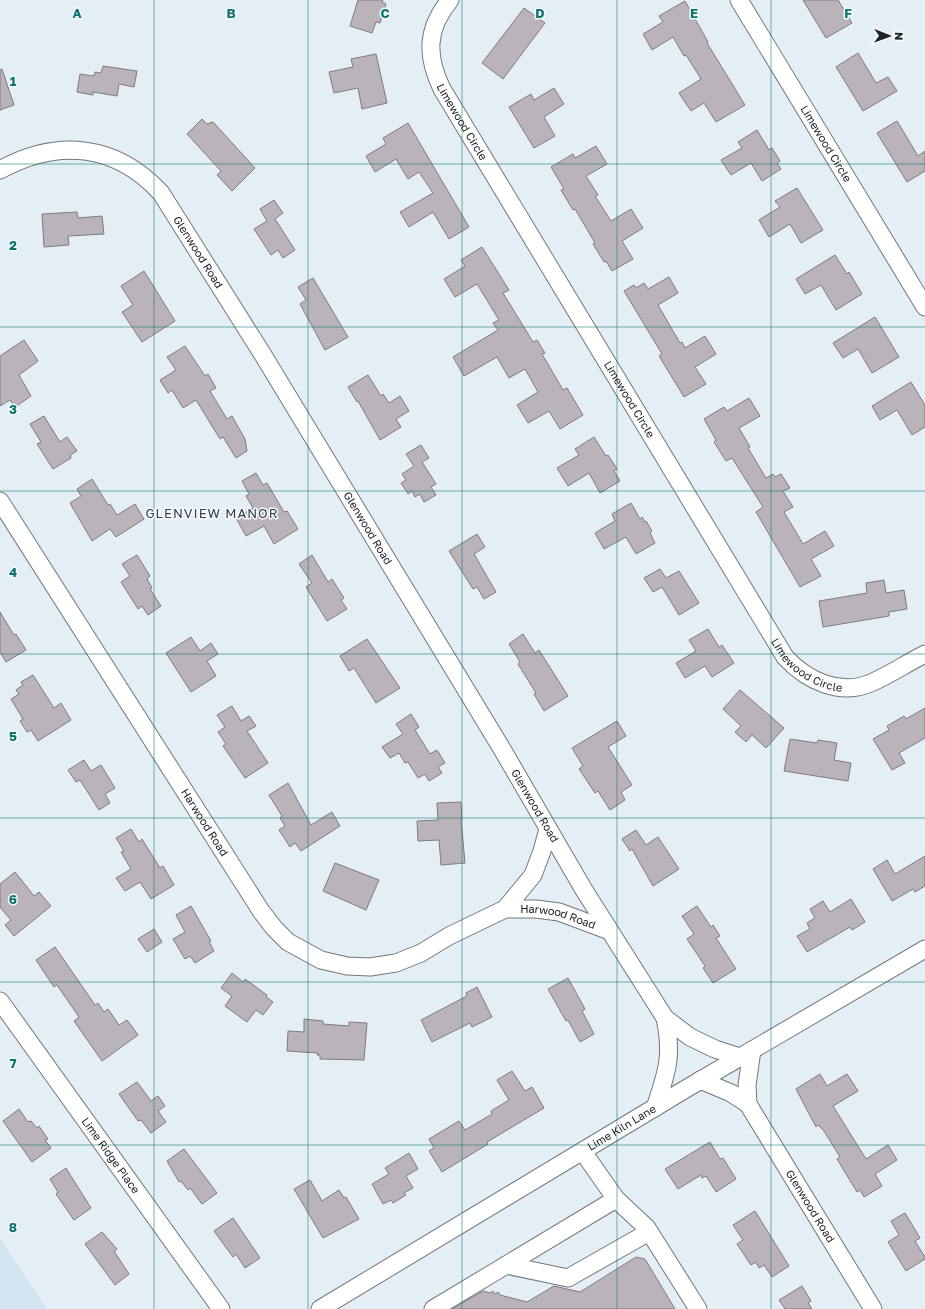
<svg xmlns="http://www.w3.org/2000/svg" width="925" height="1309" font-family="'Golos Text',sans-serif">
<rect width="100%" height="100%" fill="#e4eef5"/>
<!-- built -->
<path fill="#d3e3f0" d="M0,1239l47,70h-47z"/>
<!-- building -->
<g fill="#bbb3ba" stroke="#817980">
<path d="M358,0h25l-1,2 4,2 -6,19 -4,-1 -4,11 -22,-7z"/>
<path d="M803,0h35l14,23 -26,15z"/>
<path d="M685,1l23,41 -1,1 38,62 -29,17 -12,-19 -13,8 -12,-18 22,-14 -15,-24 -2,1 -11,-19 -21,13 -9,-16 20,-12 -4,-6z"/>
<path d="M524,8l21,15 -42,56 -21,-16z"/>
<path d="M858,53l18,30 12,-6 9,14 -34,20 -27,-44z"/>
<path d="M376,54l11,49 -25,6 -4,-21 -24,5 -5,-21 24,-5 -2,-8z"/>
<path d="M103,66l34,5 -3,16 -15,-3 -2,12 -24,-4v3l-16,-3 3,-18 14,2 1,-4 6,1z"/>
<path d="M2,69l12,36 -14,5v-40z"/>
<path d="M554,88l10,16 -20,13 11,19 -21,12 -25,-41 22,-13 3,6z"/>
<path d="M202,119l5,5 6,-2 42,46 -23,23 -15,-16 4,-4 -34,-37z"/>
<path d="M897,121l21,35 7,-5v20l-18,11 -30,-49z"/>
<path d="M408,123l61,104 -20,12 -16,-27 -24,15 -9,-15 33,-19 -14,-21 -11,7 -12,-20 -21,13 -9,-16 20,-12 -3,-6z"/>
<path d="M757,130l12,20 3,-2 8,13 -3,2 4,6 -19,12 -11,-18 -20,12 -10,-15 21,-12 -4,-6z"/>
<path d="M596,146l11,18 -21,12 12,19 -3,1 16,25 20,-12 12,19 -21,13 11,18 -21,12 -6,-10 -2,1 -11,-18 2,-1 -20,-34 -2,1 -12,-20 3,-1 -13,-22 22,-13 2,4z"/>
<path d="M797,188l26,42 -22,13 -11,-19 -21,13 -10,-17 21,-13 -5,-6z"/>
<path d="M274,200l9,13 -8,6 20,31 -12,8 -5,-8 -7,5 -17,-26 13,-8 -7,-12z"/>
<path d="M77,212l1,6 24,-2 2,18 -36,2 1,9 -25,2 -2,-33z"/>
<path d="M482,247l27,43 -6,3 30,49 4,-2 8,13 -3,1 21,36 4,-2 16,27 -23,14 -11,-18 -21,12 -3,-5 -8,-13 21,-13 -13,-23 -16,9 -12,-21 -33,19 -11,-19 45,-27 -5,-7 6,-3 -22,-36 -22,13 -11,-18 21,-13 -4,-6z"/>
<path d="M835,255l12,19 2,-2 13,22 -26,16 -15,-25 -16,9 -9,-15z"/>
<path d="M144,271l31,50 -33,21 -20,-30 11,-7 -12,-19z"/>
<path d="M669,277l9,16 -20,12 22,38 2,-1 3,6 20,-12 11,18 -21,13 11,17 -22,13 -25,-41 3,-2 -38,-63 10,-6 2,3 8,-5 4,6z"/>
<path d="M313,278l35,59 -23,13 -25,-46 6,-4 -8,-13z"/>
<path d="M875,317l24,40 -27,16 -14,-24 -15,9 -10,-15z"/>
<path d="M24,340l14,21 -19,14 12,21 -16,11 -5,-7 -10,6v-50z"/>
<path d="M185,346l20,30 3,-2 8,14 -6,3 17,28 5,-3 13,23 2,12 -11,7 -13,-21 -3,2 -24,-39 -13,8 -11,-18 -4,3 -8,-13 16,-10 -9,-13z"/>
<path d="M368,375l13,21 2,-2 6,9 11,-7 9,15 -13,8 5,8 -21,13 -22,-39 -1,1 -9,-15z"/>
<path d="M911,382l14,23v22l-13,8 -15,-25 -17,10 -8,-14z"/>
<path d="M749,398l11,18 -21,12 11,19 -2,1 18,30 7,-4 2,3 6,-3 9,14 -7,3 10,16 -9,5 19,32 22,-13 9,15 -23,13 10,17 -21,11 -44,-75 7,-5 -31,-49 -6,3 -12,-19 2,-2 -12,-21 20,-12 3,4z"/>
<path d="M44,416l16,26 7,-5 10,14 -7,4 1,3 -18,11 -16,-25 4,-2 -11,-18z"/>
<path d="M594,437l12,19 2,-1 9,14 -3,2 6,10 -20,12 -11,-20 -21,13 -11,-18 22,-13 -4,-6z"/>
<path d="M421,445l8,13 -7,4 14,22 -5,3 5,8 -12,7 -4,-8 -5,3 -3,-6 -4,3 -7,-11 5,-3 -4,-6 12,-8 -8,-12z"/>
<path d="M256,473l7,12 4,-2 17,29 3,-1 11,18 -24,15 -10,-18 -18,10 -10,-18 17,-10 -7,-12 3,-2 -7,-13z"/>
<path d="M92,479l16,26 2,-1 7,11 18,-11 9,15 -28,18 -6,-8 -18,12 -22,-38 11,-7 -4,-7z"/>
<path d="M631,503l9,16 2,-2 3,5 1,-1 6,10 -2,2 5,10 -19,11 -10,-17 -22,12 -9,-16 20,-12 -3,-7z"/>
<path d="M477,534l8,13 -11,7 22,38 -12,7 -7,-12 -4,2 -24,-38z"/>
<path d="M137,555l13,21 -3,3 5,9 -2,1 11,17 -13,9 -6,-9 -4,3 -17,-27 9,-6 -8,-12z"/>
<path d="M312,555l16,27 4,-3 12,19 -3,2 6,9 -20,12 -21,-34 6,-4 -13,-19z"/>
<path d="M660,569l6,9 13,-7 20,32 -20,12 -17,-28 -9,5 -9,-14z"/>
<path d="M884,580l2,13 18,-3 3,19 -18,3v4l-66,11 -4,-26 48,-8 -1,-10z"/>
<path d="M0,612l14,23 2,-1 10,16 -20,12 -6,-10z"/>
<path d="M708,629l11,18 3,-2 12,18 -22,14 -7,-11 -20,12 -9,-15 20,-12 -7,-11z"/>
<path d="M523,634l12,19 4,-3 29,46 -24,15 -10,-17 2,-1 -18,-29 2,-2 -11,-18z"/>
<path d="M191,637l9,14 11,-8 7,11 -11,7 9,15 -25,16 -25,-39z"/>
<path d="M367,639l33,49 -24,15 -22,-35 -5,3 -9,-15z"/>
<path d="M33,675l21,33 7,-5 10,17 -33,21 -7,-11 -4,2 -7,-11 3,-2 -12,-20 8,-5 -3,-4 7,-5 -2,-3z"/>
<path d="M740,690l44,38 -18,20 -14,-13 -6,7 -11,-10 6,-6 -18,-17z"/>
<path d="M232,706l9,15 8,-5 7,10 -9,5 21,32 -23,15 -22,-32 3,-2 -8,-12 7,-5 -8,-12z"/>
<path d="M925,708v30l-26,15 6,10 -13,7 -19,-31 16,-9 -2,-4 17,-10 2,3z"/>
<path d="M411,714l8,13 -4,3 15,24 7,-4 8,13 -7,4 4,6 -13,8 -4,-7 -7,4 -10,-16 -3,1 -6,-10 -9,5 -8,-11 21,-13 -7,-10z"/>
<path d="M617,721l9,15 -18,11 24,38 -11,7 4,8 -15,10 -12,-19 -3,2 -16,-24 4,-3 -11,-18z"/>
<path d="M790,739l27,4 1,-3 19,3 -3,17 17,3 -3,18 -64,-10z"/>
<path d="M84,760l7,11 10,-6 14,23 -10,6 5,9 -11,7 -19,-30 -4,2 -8,-12z"/>
<path d="M288,783l23,42 21,-13 8,14 -39,25 -6,-8 -5,4 -11,-17 6,-4 -5,-8 2,-2 -13,-21z"/>
<path d="M461,802l1,17h-1l4,44 -24,2 -2,-25 -21,1 -1,-20 21,-1 -1,-17z"/>
<path d="M131,829l8,13 3,-3 18,29 3,-2 11,19 -23,14 -11,-17 -15,9 -9,-13 15,-9 -10,-17 3,-1 -8,-13z"/>
<path d="M636,830l10,15 12,-8 21,32 -26,17 -21,-37 -2,2 -8,-12z"/>
<path d="M925,856v30l-10,6 -2,-3 -21,12 -19,-32 14,-9 8,14z"/>
<path d="M335,863l44,17 -13,30 -43,-19z"/>
<path d="M15,872l19,24 5,-4 12,14 -37,30 -9,-11 6,-5 -11,-13v-23z"/>
<path d="M851,899l14,23 -13,8 -2,-3 -43,25 -10,-16 13,-7 -3,-6 8,-5 -5,-9 13,-8 7,11z"/>
<path d="M191,906l20,35 -2,1 5,9 -19,12 -5,-7 -5,3 -12,-20 12,-7 -9,-17z"/>
<path d="M697,906l14,21 2,-2 7,11 -4,2 20,31 -23,14 -10,-15 2,-2 -18,-27 7,-5 -12,-18z"/>
<path d="M154,929l8,13 -15,10 -9,-13z"/>
<path d="M55,947l40,58 3,-2 6,9 4,-3 11,16 8,-5 11,15 -36,26 -28,-40 5,-4 -22,-32 -3,2 -18,-27z"/>
<path d="M232,973l11,9 2,-3 22,16 -1,2 7,5 -10,13 -7,-5 -9,12 -22,-16 7,-10 -11,-8z"/>
<path d="M568,978l17,31 -3,2 12,23 -14,8 -12,-22 -2,1 -18,-32z"/>
<path d="M477,987l15,30 -20,10 -2,-4 -38,19 -11,-22 46,-24 -1,-3z"/>
<path d="M304,1019l19,2v3l26,2v-4l18,1 -3,37 -44,-1v-4h-3l1,-2 -31,-2 1,-20 16,1z"/>
<path d="M512,1071l13,20 7,-4 12,21 -57,34 1,2 -46,28 -13,-21 5,-3 -5,-9 30,-18 6,9 27,-16 -1,-3 18,-11 -12,-20z"/>
<path d="M820,1074l7,12 20,-12 11,17 -25,15 33,53 22,-14 9,15 -22,14 7,12 -18,11 -4,-7 -3,2 -20,-33 3,-2 -16,-26 -6,-6 -2,2 -20,-38z"/>
<path d="M137,1082l14,19 7,-5 7,10 -7,5 8,11 -15,11 -10,-13 -3,1 -19,-27z"/>
<path d="M19,1109l9,13 3,-1 6,7 2,-2 9,13 -3,1 6,8 -19,14 -29,-41z"/>
<path d="M710,1142l10,17 3,-1 13,21 -20,13 -10,-16 -4,2 -1,-3 -23,14 -13,-20z"/>
<path d="M184,1149l33,44 -15,11 -12,-16 -2,2 -7,-9 -2,1 -12,-21z"/>
<path d="M409,1153l9,16 -12,7 7,12 -9,5 2,2 -13,8 -2,-3 -8,4 -11,-20 17,-10 -4,-6z"/>
<path d="M66,1168l25,40 -17,12 -18,-26 2,-2 -8,-13z"/>
<path d="M310,1180l12,21 17,-11 5,8 2,-1 13,22 -36,19 -29,-49z"/>
<path d="M755,1211l34,55 -17,11 -8,-12 -5,3 -3,-6 -5,3 -14,-21 6,-4 -10,-15z"/>
<path d="M905,1213l15,25 -5,3 10,16v2l-19,12 -18,-29 11,-7 -8,-14z"/>
<path d="M233,1218l27,40 -15,10 -9,-14 -3,3 -19,-26z"/>
<path d="M102,1232l15,17 -3,2 15,23 -14,11 -30,-41z"/>
<path d="M636,1257l9,2 30,50h-223l31,-18 7,2 3,-2 2,3 3,-2 2,3 27,7 27,-16 26,6z"/>
<path d="M802,1286l9,15 -3,2 4,6h-27l-6,-9z"/>
</g>
<g fill="none" stroke-linecap="round" stroke-linejoin="round">
<!-- minor casing -->
<g stroke="#70787e" stroke-width="19">
<g id="minor">
<path id="s1" d="M450,0c-24,29 -24,56 -8,89l343,568c22,24 56,40 88,25 18,-8 34,-19 52,-28"/>
<path id="s2" d="M739,0l186,307"/>
<path id="s3" d="M0,170c58,-32 116,-26 161,23l102,162 239,394 82,141 81,128 25,19 25,12 25,8"/>
<path id="s4" d="M0,501l261,410 13,17 14,14 33,18 26,6 23,1 26,-4 25,-10 28,-17 56,-27 28,-34 9,-24 6,-22"/>
<path id="s5" d="M505,909h31l23,3 51,19"/>
<path id="s6" d="M0,1001l221,308"/>
<path id="s7" d="M752,1050l-5,35 1,19 125,205"/>
<path d="M700,1080l31,13 17,11"/>
<path d="M655,1108c12,-36 18,-52 10,-90"/>
<path d="M583,1152l33,47 31,29 51,81"/>
<path d="M506,1265l62,13 81,-46"/>
<path id="s8" d="M320,1309l369,-222 236,-138"/>
<path d="M433,1309l183,-110"/>
</g>
</g>
<!-- minor -->
<use href="#minor" stroke="#fff" stroke-width="17"/>
</g>
<!-- grid -->
<path fill="none" stroke="#0f766e" stroke-width="1" stroke-opacity="0.55" d="M154,0v1309M308,0v1309M462,0v1309M617,0v1309M771,0v1309M0,164h925M0,327h925M0,491h925M0,654h925M0,818h925M0,982h925M0,1145h925"/>
<g text-anchor="middle" stroke-width="3" stroke-linejoin="round" paint-order="stroke">
<!-- street labels -->
<g font-size="11" fill="#212427" stroke="#f5faff">
<text dy="4" stroke="none"><textPath href="#s1" startOffset="134">Limewood Circle</textPath></text>
<text dy="4" stroke="none"><textPath href="#s2" startOffset="168">Limewood Circle</textPath></text>
<text dy="4" stroke="none"><textPath href="#s3" startOffset="247">Glenwood Road</textPath></text>
<text dy="4" stroke="none"><textPath href="#s1" startOffset="458">Limewood Circle</textPath></text>
<text dy="4" stroke="none"><textPath href="#s3" startOffset="571">Glenwood Road</textPath></text>
<text dy="4" stroke="none"><textPath href="#s1" startOffset="782">Limewood Circle</textPath></text>
<text dy="4" stroke="none"><textPath href="#s3" startOffset="895">Glenwood Road</textPath></text>
<text dy="4" stroke="none"><textPath href="#s4" startOffset="381">Harwood Road</textPath></text>
<text dy="4" stroke="none"><textPath href="#s5" startOffset="54">Harwood Road</textPath></text>
<text dy="4" stroke="none"><textPath href="#s8" startOffset="352">Lime Kiln Lane</textPath></text>
<text dy="4" stroke="none"><textPath href="#s6" startOffset="190">Lime Ridge Place</textPath></text>
<text dy="4" stroke="none"><textPath href="#s7" startOffset="174">Glenwood Road</textPath></text>
</g>
<!-- quarter labels -->
<g font-size="13" letter-spacing="1" fill="#3a4147" stroke="#f5faff">
<text x="212" y="518">GLENVIEW MANOR</text>
</g>
</g>
<g font-size="13" text-anchor="middle" font-weight="bold" fill="#0f766e" stroke="#f5faff" stroke-width="3" stroke-linejoin="round" paint-order="stroke">
<text x="77" y="18">A</text>
<text x="231" y="18">B</text>
<text x="385" y="18">C</text>
<text x="540" y="18">D</text>
<text x="694" y="18">E</text>
<text x="848" y="18">F</text>
<text x="13" y="86">1</text>
<text x="13" y="250">2</text>
<text x="13" y="414">3</text>
<text x="13" y="577">4</text>
<text x="13" y="741">5</text>
<text x="13" y="904">6</text>
<text x="13" y="1068">7</text>
<text x="13" y="1232">8</text>
</g>
<!-- north arrow -->
<g transform="translate(889 36) rotate(91)" stroke="#f5faff" stroke-width="3" paint-order="stroke">
<path d="M0-3L7 15L0 10L-7 15Z" fill="#212427"/>
<text y="-6" font-size="11" font-weight="bold" text-anchor="middle" fill="#212427">N</text>
</g>
</svg>
